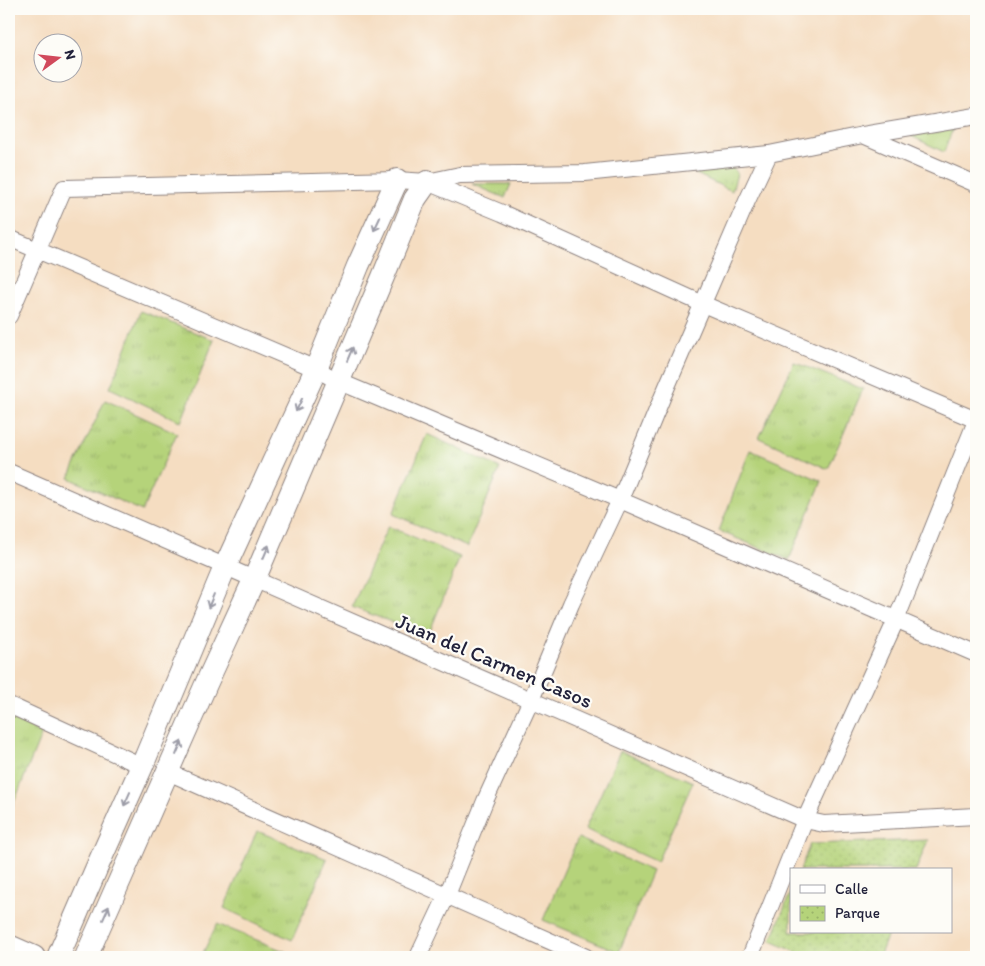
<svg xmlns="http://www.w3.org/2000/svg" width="985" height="966" font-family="Itim,sans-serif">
<defs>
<pattern id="grass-tufts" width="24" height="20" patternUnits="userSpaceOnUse" patternTransform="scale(1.25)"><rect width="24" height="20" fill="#b5d37a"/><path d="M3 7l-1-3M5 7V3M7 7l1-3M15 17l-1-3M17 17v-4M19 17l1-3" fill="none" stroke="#9bb56a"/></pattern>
<pattern id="park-dots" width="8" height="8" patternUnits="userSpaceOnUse" patternTransform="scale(1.25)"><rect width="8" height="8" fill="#b5d37a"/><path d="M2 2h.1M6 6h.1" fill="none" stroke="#9bb56a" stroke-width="1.8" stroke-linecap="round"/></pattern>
</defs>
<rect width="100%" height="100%" fill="#fdfcf7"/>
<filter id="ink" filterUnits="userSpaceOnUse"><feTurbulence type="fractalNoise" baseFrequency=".02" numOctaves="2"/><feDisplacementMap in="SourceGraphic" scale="10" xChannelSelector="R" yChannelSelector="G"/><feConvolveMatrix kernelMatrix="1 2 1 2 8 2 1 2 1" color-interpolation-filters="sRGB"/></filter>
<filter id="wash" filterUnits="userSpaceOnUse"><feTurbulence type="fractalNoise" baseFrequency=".0096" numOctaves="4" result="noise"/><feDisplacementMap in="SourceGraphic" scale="20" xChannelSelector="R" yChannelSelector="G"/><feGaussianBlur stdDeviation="1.12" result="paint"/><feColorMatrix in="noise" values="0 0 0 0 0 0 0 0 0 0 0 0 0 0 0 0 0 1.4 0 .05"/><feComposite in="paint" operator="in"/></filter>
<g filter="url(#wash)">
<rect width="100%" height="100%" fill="#f5ddc1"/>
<!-- grass -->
<g fill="url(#grass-tufts)" stroke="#6c7a5a">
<path d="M953,128l-9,24 -33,-16z"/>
<path d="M732,166l5,8 -5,17 -42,-20z"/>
<path d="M472,184h39l-6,14z"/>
<path d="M141,311l73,29 -33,82 -71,-34z"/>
<path d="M794,362l69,27 -35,80 -69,-31z"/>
<path d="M105,400l72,33 -35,78 -73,-33z"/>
<path d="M427,434l73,34 -33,79 -74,-33z"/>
<path d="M750,450l72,31 -33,79 -70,-29z"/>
<path d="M388,526l72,31 -32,79 -76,-29z"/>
<path d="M9,718l33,15 -33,82z"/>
<path d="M620,751l73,31 -36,80 -72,-33z"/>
<path d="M257,831l70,28 -35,81 -68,-32z"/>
<path d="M578,838l74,33 -33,81 -76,-32z"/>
<path d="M217,924l72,29 -2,4h-86z"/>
</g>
<!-- park -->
<g fill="url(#park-dots)" stroke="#6c7a5a">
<path d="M928,840l-12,30h-116l10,-26z"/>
<path d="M791,891v41h98l-10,25h-71l-37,-16z"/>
</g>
</g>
<g filter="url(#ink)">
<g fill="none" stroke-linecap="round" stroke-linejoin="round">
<!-- street casing -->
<g stroke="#8c807e" stroke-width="18">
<g id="street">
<path d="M863,135l113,49"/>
<path d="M427,182l75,31 201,91 273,116"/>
<path d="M9,238l307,131 22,12 282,119 356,154"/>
<path d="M9,316l55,-128 333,-8 30,2 33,-7 125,-2 184,-19 94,-19 113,-19"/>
<path d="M9,472c265,117 531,231 796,348l19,4 152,-8"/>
<path d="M9,705l133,61"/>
<path d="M168,772l418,185"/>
<path d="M418,957l29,-62 38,-94 46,-101 40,-96 49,-104 42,-102 85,-197 22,-47"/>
<path d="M750,957l55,-137 91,-200 80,-199"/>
</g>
</g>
<!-- secondary casing -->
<g stroke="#8c807e" stroke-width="24">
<g id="secondary">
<path d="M9,946l25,11"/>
<path d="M58,957l39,-90 45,-101 83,-199 91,-198 42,-103 39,-86"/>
<path d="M86,957l121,-275 47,-102 129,-303 32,-78 12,-17"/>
</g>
</g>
<!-- street -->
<use href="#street" stroke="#fff" stroke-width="16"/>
<!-- secondary -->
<use href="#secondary" stroke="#fff" stroke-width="22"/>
</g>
<!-- one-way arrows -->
<defs><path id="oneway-shaft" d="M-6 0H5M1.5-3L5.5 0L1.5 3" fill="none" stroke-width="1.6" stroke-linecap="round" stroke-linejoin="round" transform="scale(1.25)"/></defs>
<g stroke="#9c9ca7">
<use href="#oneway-shaft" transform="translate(377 224) rotate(115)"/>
<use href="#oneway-shaft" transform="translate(350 354) rotate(-67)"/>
<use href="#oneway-shaft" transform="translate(299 405) rotate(115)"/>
<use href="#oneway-shaft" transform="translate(266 552) rotate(-67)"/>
<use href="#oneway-shaft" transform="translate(211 601) rotate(113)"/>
<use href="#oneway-shaft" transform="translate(179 748) rotate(-67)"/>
<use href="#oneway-shaft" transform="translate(127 799) rotate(114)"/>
<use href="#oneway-shaft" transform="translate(106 913) rotate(-66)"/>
</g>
</g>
<g text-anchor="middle" stroke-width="4.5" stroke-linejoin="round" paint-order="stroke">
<!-- street labels -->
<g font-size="21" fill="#22223b" stroke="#fdfcf7">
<text transform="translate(494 661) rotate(23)" y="7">Juan del Carmen Casos</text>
</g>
</g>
<!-- margin -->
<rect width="985" height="966" fill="none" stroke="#fdfcf7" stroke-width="30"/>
<!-- legend -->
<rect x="790" y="868" width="162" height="65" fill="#fdfcf7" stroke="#a5a5ac"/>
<rect x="800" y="885" width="25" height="8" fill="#ffffff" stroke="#a5a5ac"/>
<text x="835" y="894" font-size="15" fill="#22223b">Calle</text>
<rect x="800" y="906" width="25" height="15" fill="url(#park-dots)" stroke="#a5a5ac"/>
<text x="835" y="918" font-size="15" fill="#22223b">Parque</text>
<!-- north arrow -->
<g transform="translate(58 58) rotate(75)"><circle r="24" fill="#fdfcf7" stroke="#a5a5ac"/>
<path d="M0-4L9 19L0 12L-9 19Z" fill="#d1495b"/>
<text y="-8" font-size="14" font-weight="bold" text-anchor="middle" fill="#22223b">N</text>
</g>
</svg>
